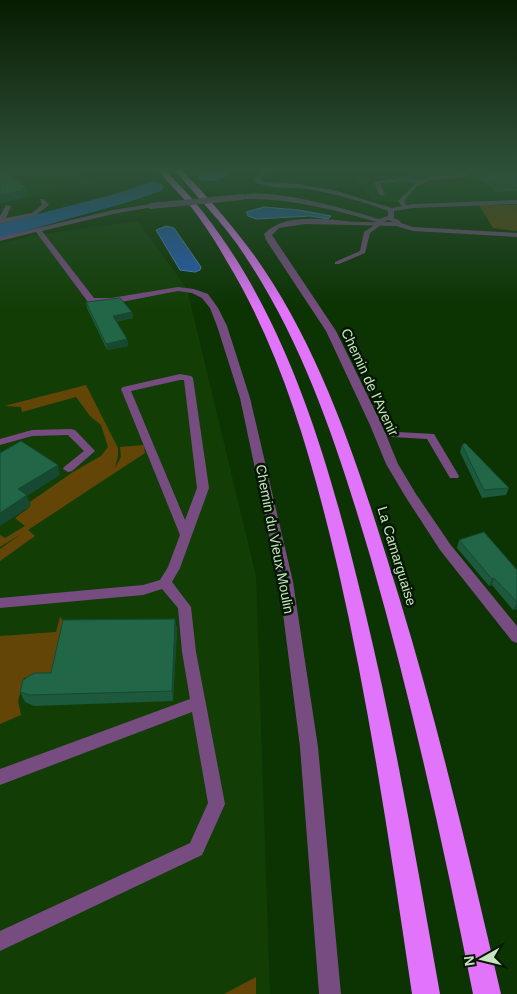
<svg xmlns="http://www.w3.org/2000/svg" width="517" height="994" font-family="Helvetica,sans-serif">
<rect width="100%" height="100%" fill="#0c3302"/>
<!-- built -->
<g fill="#123e06">
<path d="M48,169h23l23,14 -94,21v-30z"/>
<path d="M444,169h73v31l-111,3 -34,-3 -18,-22 93,-6z"/>
<path d="M138,221l49,68 69,287 14,418h-270v-750l30,-8z"/>
</g>
<!-- green -->
<g fill="#624507">
<path d="M479,205h38v26l-24,-3z"/>
<path d="M86,385l32,63v8l-3,12 6,-11 -1,-10 24,-2 1,8 -117,77 7,6 -35,25v-12l21,-15 -21,13v-12l5,3 20,-12 -10,-8 15,-11 -3,-3 46,-32 28,-16 7,-9 -7,-22 -11,-9 -14,-19 -54,15 -1,-5 -17,-1z"/>
<path d="M60,617l3,3 -11,55 -28,3 -6,23 3,14 -21,9v-88l56,-4z"/>
<path d="M256,977v17h-32z"/>
</g>
<!-- water -->
<g fill="#265cb5" stroke="#5785b9">
<path d="M264,207l35,3 32,6 -3,3 -18,-3 -54,3 -8,-3 -2,-4z"/>
<path d="M166,226l8,2 27,39 -1,3 -5,2 -15,-2 -24,-40z"/>
</g>
<g fill="none" stroke-linecap="round" stroke-linejoin="round">
<!-- river -->
<g fill="#265cb5" fill-rule="evenodd">
<path d="M214,169h20c-7,10 -22,14 -34,11l-2,-4 2,-4z"/>
<path d="M154,181l7,2 3,4 -3,4 -32,11 -129,36v-14l115,-30z"/>
</g>
<!-- service -->
<g fill="#774c81" fill-rule="evenodd">
<path d="M468,173l2,3 -41,5 -12,5 -13,15 3,6 -3,2 -6,-8 18,-18 -11,-2 -25,2 5,11 -3,2 -3,-2 -5,-12 31,-5 16,3 7,-3z"/>
<path d="M376,224l5,1 -11,8 -5,20 -26,11h-4v-2l25,-11 4,-19z"/>
<path d="M180,374l11,2 2,2 16,110 -29,80 -8,14 19,25 5,45 29,152 -23,51 -202,96v-20l190,-88 18,-40 -16,-91 -192,73v-16l190,-70 -8,-47 -4,-44 -16,-19 -19,6 -143,13v-10l143,-13 17,-5 8,-13 12,-32 -59,-146 2,-2zM180,380h4l13,108 -12,32 -54,-129z"/>
<path d="M71,429l4,1 20,21 -23,20 -4,1 -5,-3 1,-2 20,-16 -16,-16 -36,1 -32,9v-6l32,-9z"/>
<path d="M380,431l54,3 25,42 -1,2h-8l-23,-39 -51,-3 -1,-2 1,-2z"/>
</g>
<!-- minor -->
<g fill="#774c81" fill-rule="evenodd">
<path d="M262,169h6l-8,11 3,2 34,2 36,6 59,18 21,-4 104,-4v4l-104,4 -19,3v7l6,3 1,2 12,4 104,6v4l-104,-6 -17,-5 -91,-2 -26,4 -7,7 64,96 46,94 16,39 18,30 34,50 67,82v17l-5,-2 -72,-91 -35,-54 -19,-32 -16,-39 -44,-94 -60,-91 -2,-6c26,-27 79,-9 113,-12 -45,-13 -88,-24 -135,-23l-3,-2c21,-13 114,14 140,22l9,-3v-5c-26,-10 -53,-17 -80,-22 -18,-2 -37,0 -54,-7zM388,220h1l4,2h-9z"/>
<path d="M40,199h4l5,6 -13,10 -36,9v-8l6,-11 5,1 -5,12 26,-5 10,-8z"/>
<path d="M151,204l2,1v2l-40,7 -71,17 52,67h17l67,-11 16,2 14,5 10,14 9,18 23,72 43,184 25,165 23,247h-22l-19,-247 -21,-165 -39,-184 -23,-72 -7,-18 -8,-10 -10,-5 -14,-2 -67,13 -23,-2 -52,-70 -36,9v-4l113,-27z"/>
</g>
<!-- motorway -->
<g fill="#e174fa" fill-rule="evenodd">
<path d="M157,169h7c13,14 27,27 39,43 88,112 128,258 161,395 31,128 53,257 76,387h-28c-21,-142 -42,-285 -74,-425 -25,-106 -55,-216 -112,-309 -10,-18 -22,-36 -34,-52 -11,-13 -24,-25 -35,-39z"/>
<path d="M174,169h7c26,27 50,55 73,86 71,99 109,226 145,342 40,131 71,264 102,397h-28c-29,-146 -61,-292 -102,-435 -31,-104 -64,-209 -124,-300 -21,-34 -49,-60 -73,-90z"/>
</g>
<!-- minor-bridge -->
<path stroke="#774c81" stroke-width="6" d="M151,206l91,-9"/>
</g>
<!-- wall -->
<g fill="#1c593d">
<path d="M466,169h51v22l-21,1z"/>
<path d="M86,302l46,10 1,6 -17,4 11,17 1,7 -21,4 -20,-42z"/>
<path d="M462,445l47,43 -3,7 -24,3 -22,-46z"/>
<path d="M459,540l58,30v40l-1,-1 -3,1 -21,-25 -3,1 -32,-38z"/>
<path d="M175,619l2,11 -4,71 -139,5 -9,-4 -5,-10 31,-19z"/>
</g>
<!-- shaded-wall -->
<g fill="#174832">
<path d="M21,188h5l1,7 -4,1 1,2 -24,5v-8z"/>
<path d="M132,312l1,6 -19,4 -1,-6z"/>
<path d="M127,339l1,7 -21,4 -1,-6z"/>
<path d="M58,465l2,10 -33,21 4,10 -31,20v-13l18,-24z"/>
<path d="M494,578l-2,7 -3,1 3,-7z"/>
<path d="M517,602v5l-1,2 -3,1z"/>
<path d="M175,619l2,11 -4,71 -1,-10z"/>
</g>
<!-- building -->
<g fill="#216747" stroke="#174832">
<path d="M1,169l6,3 19,16h-5l1,3 -22,4v-25z"/>
<path d="M476,169h41v15l-20,1z"/>
<path d="M120,298l12,14 -19,4 14,23 -21,5 -20,-42z"/>
<path d="M21,441l37,24 -40,24 9,6 -27,18v-60z"/>
<path d="M465,443l44,45 -25,2 -22,-45z"/>
<path d="M484,532l33,38v32l-23,-24 -2,1 -33,-39z"/>
<path d="M175,619l-3,72 -142,4 -10,-3 3,-12 6,-4 6,-3h16l12,-53z"/>
</g>
<!-- sky -->
<linearGradient id="sky" x2="0" y2="1"><stop stop-color="#071c01"/><stop offset="0.55" stop-color="#2e5039"/><stop offset="1" stop-color="#2e5039" stop-opacity="0"/></linearGradient>
<rect width="517" height="308" fill="url(#sky)"/>
<g text-anchor="middle" stroke-width="5" stroke-linejoin="round" paint-order="stroke">
<!-- street labels -->
<g font-size="14" fill="#c8e4c2" stroke="#041801">
<text transform="translate(370 382) rotate(65)" y="5">Chemin de l'Avenir</text>
<text transform="translate(275 539) rotate(79)" y="5">Chemin du Vieux Moulin</text>
<text transform="translate(397 556) rotate(73)" y="5">La Camarguaise</text>
</g>
</g>
<!-- north arrow -->
<g transform="translate(482 959) rotate(262)" stroke="#041801" stroke-width="4" paint-order="stroke">
<path d="M0-4L9 19L0 12L-9 19Z" fill="#c8e4c2"/>
<text y="-8" font-size="14" font-weight="bold" text-anchor="middle" fill="#c8e4c2">N</text>
</g>
</svg>
